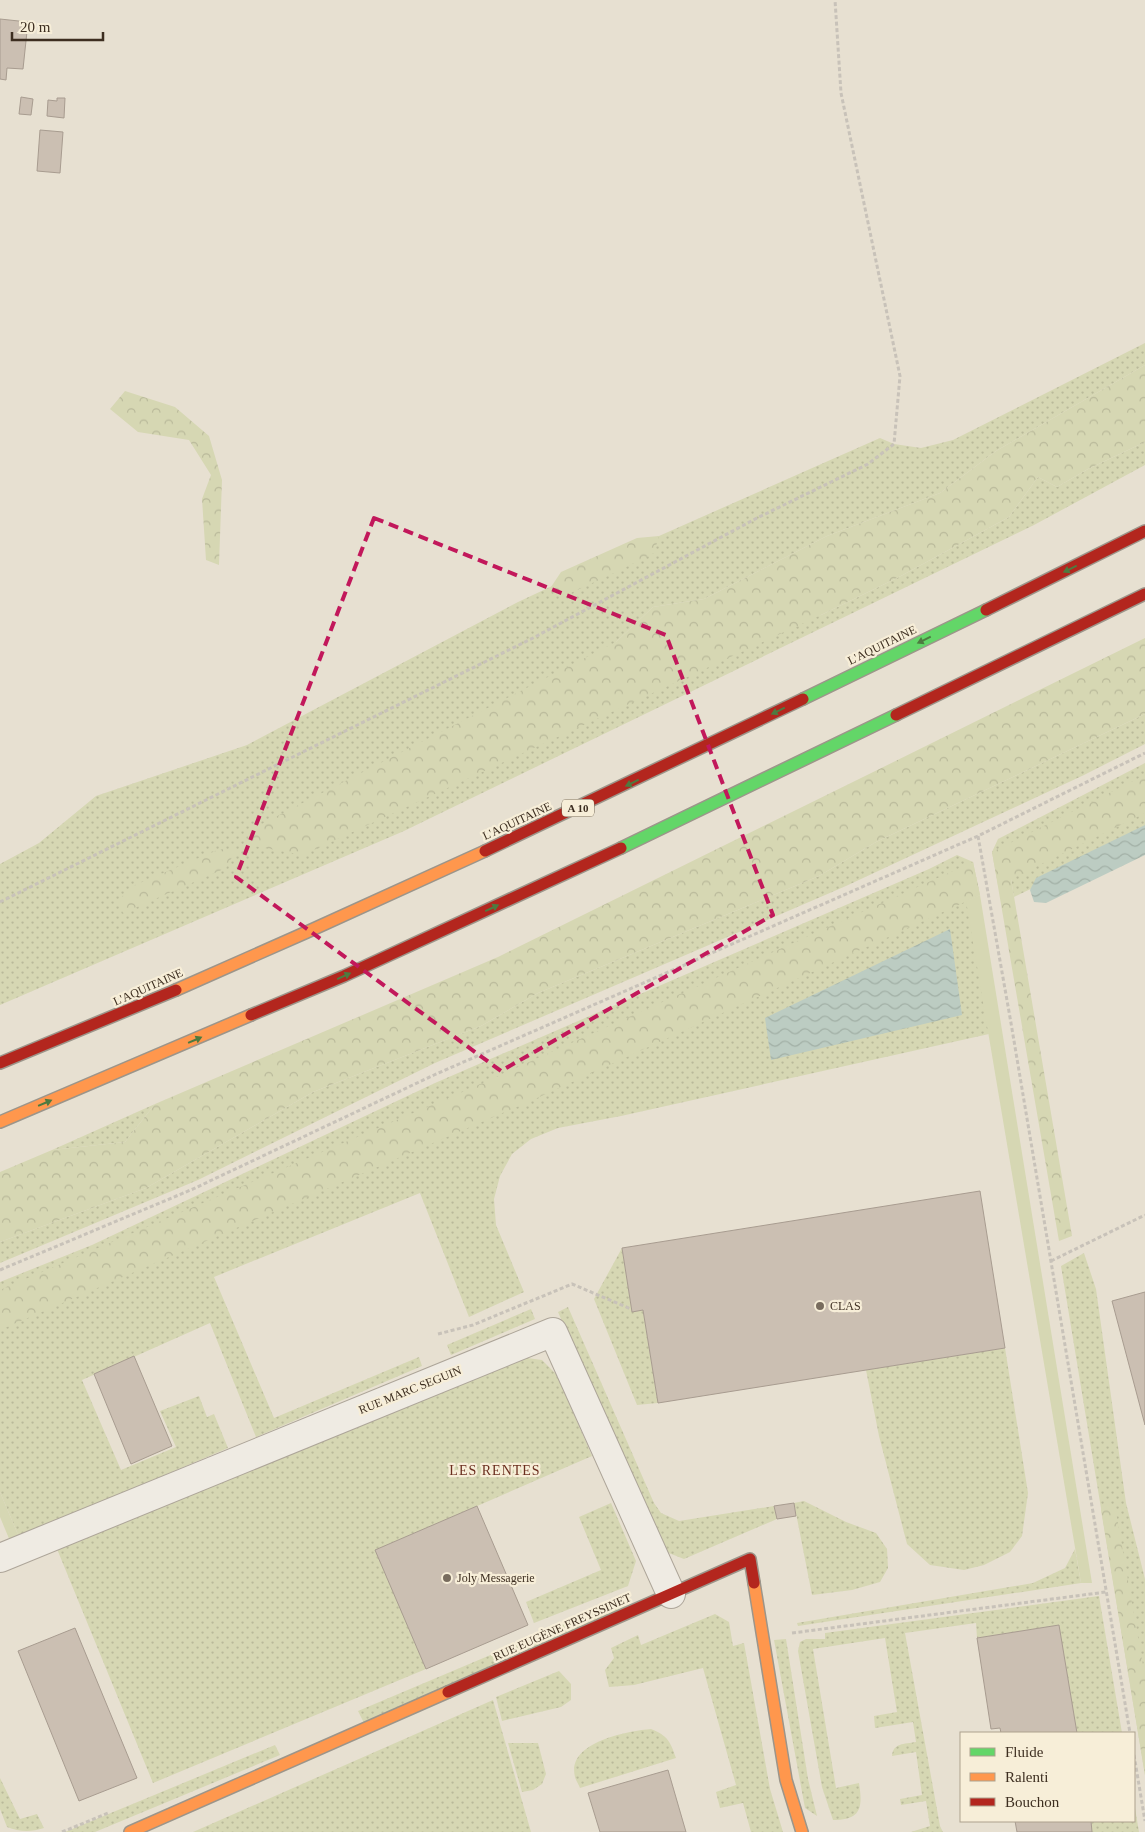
<svg xmlns="http://www.w3.org/2000/svg" width="1145" height="1832" font-family="Georgia,serif">
<defs>
<pattern id="grass-dots" width="8" height="8" patternUnits="userSpaceOnUse" patternTransform="scale(1.25)"><rect width="8" height="8" fill="#d6d7b3"/><path d="M2 2h.1M6 6h.1" fill="none" stroke="#b9b99a" stroke-width="1.8" stroke-linecap="round"/></pattern>
<pattern id="forest-crowns" width="20" height="18" patternUnits="userSpaceOnUse" patternTransform="scale(1.25)"><rect width="20" height="18" fill="#d6d7b3"/><path d="M2 6a3 3 0 1 1 6 0M12 15a3 3 0 1 1 6 0" fill="none" stroke="#b9b99a"/></pattern>
<pattern id="water-waves" width="16" height="10" patternUnits="userSpaceOnUse" patternTransform="scale(1.25)"><rect width="16" height="10" fill="#bcccc2"/><path d="M0 5q4-4 8 0t8 0" fill="none" stroke="#a2b0a6"/></pattern>
</defs>
<rect width="100%" height="100%" fill="#e7e0d1"/>
<!-- grass -->
<g fill="url(#grass-dots)">
<path d="M1145,343v22l-149,86 -56,42 -113,43 -123,63 -51,8 -37,35 205,-27 78,-38 110,-60 29,-40 19,10 31,-18 57,-27v23l-111,60 -630,306 -404,174v-141l39,-21 57,-47 151,-51 271,-143 141,-66 221,-98 14,6 27,4 32,-8z"/>
<path d="M1145,714v30l-61,31 -238,111 -411,177 -237,117 -198,83v-21l146,-54 167,-96 168,-66 57,-33 281,-117 57,-34z"/>
<path d="M1145,763v71l-131,63 -3,-18 -13,6 -6,-33 6,-13z"/>
<path d="M957,855l16,7 7,33 -13,6 22,133 -368,82 -63,12 -27,11 -19,15 -12,22 -6,23 2,26 28,67 -55,25 -49,-124 -206,84 60,141 145,-61 3,9 -166,71 -46,-114 -128,57 39,90 55,-23 -16,-36 39,-15 8,21 7,-3 14,34 -209,89 -19,-45v-210l92,-37 343,-162 494,-214z"/>
<path d="M155,1104l-30,38 -73,8z"/>
<path d="M622,1248l10,64 11,-2 15,93 -21,2 -43,-106z"/>
<path d="M1084,1253l12,36 30,214 19,76v196l-84,-509z"/>
<path d="M568,1307l86,196 7,10 18,8 95,-15 3,13 -93,40 -23,-9 -103,-238z"/>
<path d="M531,1309l4,10 -84,36 -4,-10z"/>
<path d="M1005,1348l23,145 -6,43 -12,16 -26,13 -20,5 -34,-5 -23,-21 -28,-108 -13,-66z"/>
<path d="M520,1357l22,3 15,15 35,81 -216,94 50,119 -273,114 -96,-234z"/>
<path d="M804,1501l42,21 30,11 11,16 1,19 -8,14 -28,8 -40,5 -18,-92z"/>
<path d="M611,1503l25,58 -8,25 -94,37 -8,-21 75,-32 -22,-53z"/>
<path d="M1075,1549l6,34 -283,43 -1,-3 236,-40 32,-15z"/>
<path d="M1099,1596l23,137h-45l-18,-108 -82,13 -1,-15 -71,10 35,193 3,6h-32l19,-6 -4,-25 -25,4 -1,-6 22,-4 -6,-43 -24,4c1,-13 12,-12 24,-14l-3,-20 -38,6 -1,-12 23,-4 -12,-74 -72,11 23,139 23,-5c4,25 2,37 -26,37l-11,-33 -24,-136 2,-9 6,-3h19v-6z"/>
<path d="M623,1599l3,11 -262,113 -6,-12z"/>
<path d="M715,1614l14,8 4,24 11,-3 26,146 13,43h-32l-8,-29 -23,5 -4,-16 20,-7 -33,-117 -69,17 -25,2 -4,-17 9,-12 -3,-10 27,-13 3,10z"/>
<path d="M786,1639l22,140 9,37 -12,-8 -31,-168z"/>
<path d="M559,1671l12,13v16l-10,7 -59,14 -6,-24z"/>
<path d="M493,1700l38,132h-338z"/>
<path d="M651,1729c17,7 19,12 25,29l-96,30c-1,-3 -4,-7 -5,-11 -9,-35 53,-46 76,-48z"/>
<path d="M508,1743h30l8,31 -4,10 -9,6 -11,2z"/>
<path d="M275,1745l5,10 -185,77h-30z"/>
<path d="M0,1778l20,41 17,-5 7,14c-13,4 -24,4 -37,-1l-7,-18z"/>
<path d="M1134,1802l5,30h-47l-1,-11h43z"/>
</g>
<!-- forest -->
<g fill="url(#forest-crowns)">
<path d="M1145,365v77l-57,27 -31,18 -19,-10 -29,40 -110,60 -78,38 -518,240 -54,-10 -1,-14 368,-189 37,-35 51,-8 123,-63 113,-43 56,-42z"/>
<path d="M125,391l50,16 34,29 13,44 -3,85 -13,-5 -4,-61 9,-24 -22,-35 -51,-8 -28,-23z"/>
<path d="M659,536l-5,17 -40,20 -52,24 -11,-10 10,-15 76,-34z"/>
<path d="M1145,638v76l-269,128 -57,34 -281,117 -57,33 -168,66 -167,96 -146,54v-70l52,-22 73,-8 30,-38 343,-147z"/>
<path d="M1145,775v38l-134,66 61,357 -13,5 -67,-389z"/>
<path d="M220,849l16,1 -10,18 -103,45 -5,-13 17,-15z"/>
<path d="M973,862l7,33 -445,204 -535,231v-40l467,-200z"/>
<path d="M1106,1501l10,11 29,165v98l-44,-265z"/>
</g>
<!-- green -->
<g fill="#d6d7b3">
<path d="M980,895l112,688h-11l-115,-682z"/>
<path d="M0,1492l19,45 -9,4 -10,-24z"/>
</g>
<!-- water -->
<g fill="url(#water-waves)">
<path d="M1145,825v30l-99,48 -12,-1 -4,-12 6,-12z"/>
<path d="M950,929l12,86 -191,45 -6,-42z"/>
</g>
<!-- building -->
<g fill="#cbbfb2" stroke="#a89c90">
<path d="M0,19l28,3 -5,47 -16,-1 -1,12 -6,-1z"/>
<path d="M21,97l12,2 -2,16 -12,-1z"/>
<path d="M57,98h8l-1,20 -17,-2 1,-16 9,1z"/>
<path d="M40,130l23,2 -3,41 -23,-2z"/>
<path d="M980,1191l25,157 -347,55 -15,-93 -11,2 -10,-64z"/>
<path d="M1145,1292v133l-33,-124z"/>
<path d="M134,1356l38,90 -41,18 -37,-90z"/>
<path d="M794,1503l2,13 -19,3 -3,-13z"/>
<path d="M477,1506l51,119 -102,44 -51,-119z"/>
<path d="M1059,1625l18,108h-76l-1,-5 -9,1 -14,-91z"/>
<path d="M75,1628l62,150 -58,23 -61,-150z"/>
<path d="M668,1770l18,62h-86l-12,-39z"/>
<path d="M1015,1821h76l1,11h-75z"/>
</g>
<g fill="none" stroke-linecap="round" stroke-linejoin="round">
<!-- street casing -->
<g stroke="#ada599" stroke-width="30">
<path id="street" d="M0,1558l553,-226 118,262"/>
</g>
<!-- fast casing -->
<g stroke="#9c958a" stroke-width="14">
<g id="fast">
<path d="M803,699l183,-89"/>
<path d="M621,848l275,-133"/>
</g>
</g>
<!-- slow casing -->
<g stroke="#9c958a" stroke-width="14">
<g id="slow">
<path d="M176,990l131,-58 178,-81"/>
<path d="M0,1122l251,-107"/>
<path d="M754,1583l32,197 16,52"/>
<path d="M130,1832l318,-140"/>
</g>
</g>
<!-- jam casing -->
<g stroke="#9c958a" stroke-width="14">
<g id="jam">
<path d="M986,610l159,-79"/>
<path d="M896,715l249,-121"/>
<path d="M485,851l318,-152"/>
<path d="M251,1015l93,-39 277,-128"/>
<path d="M0,1063l176,-73"/>
<path d="M448,1692l302,-133 4,24"/>
</g>
</g>
<!-- path -->
<g stroke="#c8c2b9" stroke-width="3" stroke-dasharray="4 2.5" stroke-linecap="butt">
<path d="M978,836l33,187 119,710"/>
<path d="M0,902l533,-264 224,-120 111,-54 26,-20 6,-68 -59,-283 -6,-93"/>
<path d="M1051,1261l94,-46"/>
<path d="M0,1270l193,-81 241,-114 544,-239 167,-83"/>
<path d="M438,1334l35,-9 99,-41 59,25"/>
<path d="M792,1633l314,-41"/>
<path d="M1134,1755l11,66"/>
<path d="M62,1832l46,-19"/>
</g>
<!-- street -->
<use href="#street" stroke="#efebe3" stroke-width="28"/>
<!-- fast -->
<use href="#fast" stroke="#63d668" stroke-width="11"/>
<!-- slow -->
<use href="#slow" stroke="#ff974d" stroke-width="11"/>
<!-- jam -->
<use href="#jam" stroke="#b3261e" stroke-width="11"/>
</g>
<!-- one-way arrows -->
<defs><path id="oneway-solid" d="M-6-.8H1V-3.2L6.5 0L1 3.2V.8H-6Z" transform="scale(1.25)"/></defs>
<g fill="#4e7a40">
<use href="#oneway-solid" transform="translate(1070 569) rotate(154)"/>
<use href="#oneway-solid" transform="translate(924 640) rotate(154)"/>
<use href="#oneway-solid" transform="translate(778 711) rotate(154)"/>
<use href="#oneway-solid" transform="translate(632 783) rotate(154)"/>
<use href="#oneway-solid" transform="translate(492 908) rotate(-25)"/>
<use href="#oneway-solid" transform="translate(344 976) rotate(-24)"/>
<use href="#oneway-solid" transform="translate(195 1040) rotate(-23)"/>
<use href="#oneway-solid" transform="translate(45 1103) rotate(-23)"/>
</g>
<!-- marked area -->
<path fill="none" stroke="#c2185b" stroke-width="4" stroke-dasharray="10 6" stroke-linejoin="round" d="M374,518l292,117 107,280 -272,156 -265,-194z"/>
<!-- markers -->
<g fill="#786c5e" stroke="#f7eed8" stroke-width="2">
<circle cx="820" cy="1306" r="5"/>
<circle cx="447" cy="1578" r="5"/>
</g>
<g text-anchor="middle" stroke-width="4.5" stroke-linejoin="round" paint-order="stroke">
<!-- shield labels -->
<rect fill="#f7eed8" stroke="#756857" stroke-width="1" x="562" y="799.5" width="32" height="17" rx="4"/>
<g font-size="11" font-weight="bold" fill="#3d2e20">
<text x="578" y="812">A 10</text>
</g>
<!-- street labels -->
<g font-size="12" fill="#3d2e20" stroke="#f7eed8">
<text transform="translate(882 645) rotate(-26)" y="4">L'AQUITAINE</text>
<text transform="translate(517 821) rotate(-25)" y="4">L'AQUITAINE</text>
<text transform="translate(148 987) rotate(-24)" y="4">L'AQUITAINE</text>
<text transform="translate(410 1390) rotate(-22)" y="4">RUE MARC SEGUIN</text>
<text transform="translate(562 1627) rotate(-24)" y="4">RUE EUGÈNE FREYSSINET</text>
</g>
<!-- poi labels -->
<g font-size="12" fill="#3d2e20" stroke="#f7eed8" text-anchor="start">
<text x="830" y="1310">CLAS</text>
<text x="457" y="1582">Joly Messagerie</text>
</g>
<!-- neighbourhood labels -->
<g font-size="14" letter-spacing="1" fill="#6b2e1e" stroke="#f7eed8">
<text x="495" y="1475">LES RENTES</text>
</g>
</g>
<!-- legend -->
<rect x="960" y="1732" width="175" height="90" fill="#f7eed8" stroke="#ada18e"/>
<rect x="970" y="1748" width="25" height="8" fill="#63d668" stroke="#ada18e"/>
<text x="1005" y="1757" font-size="15" fill="#3d2e20">Fluide</text>
<rect x="970" y="1773" width="25" height="8" fill="#ff974d" stroke="#ada18e"/>
<text x="1005" y="1782" font-size="15" fill="#3d2e20">Ralenti</text>
<rect x="970" y="1798" width="25" height="8" fill="#b3261e" stroke="#ada18e"/>
<text x="1005" y="1807" font-size="15" fill="#3d2e20">Bouchon</text>
<!-- scale -->
<path d="M12 32v8h91v-8" fill="none" stroke="#3d2e20" stroke-width="2.5"/>
<text x="20" y="32" font-size="15" fill="#3d2e20" stroke="#f7eed8" stroke-width="4" paint-order="stroke">20 m</text>
</svg>
